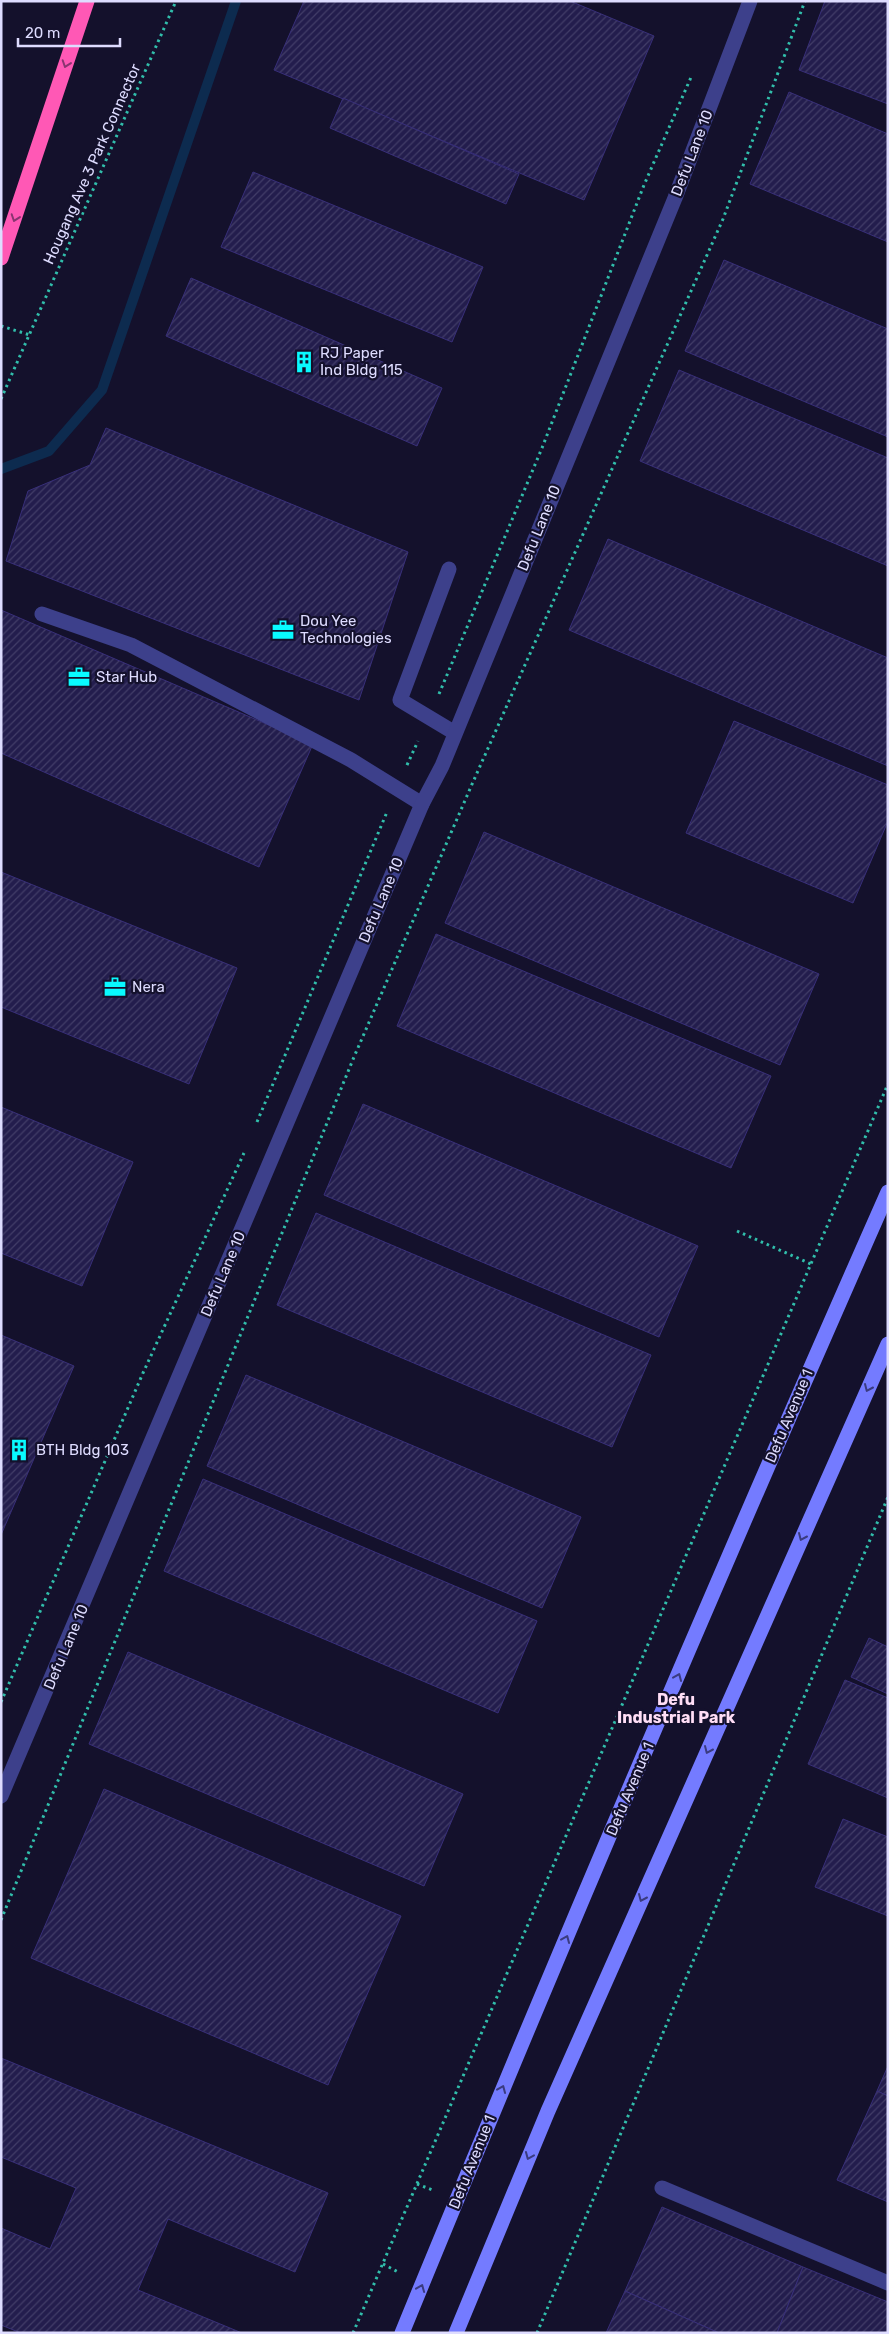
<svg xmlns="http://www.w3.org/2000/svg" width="889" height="2334" font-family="Rubik,sans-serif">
<defs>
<pattern id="building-hatch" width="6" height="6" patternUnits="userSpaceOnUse" patternTransform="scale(1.25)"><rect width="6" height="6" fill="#231d4d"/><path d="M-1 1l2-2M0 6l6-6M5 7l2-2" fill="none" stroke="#423d68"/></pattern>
</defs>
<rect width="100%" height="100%" fill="#14112c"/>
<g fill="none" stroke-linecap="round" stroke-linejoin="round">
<!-- stream -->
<path stroke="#0d2b4f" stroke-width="10" d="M1,469l48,-18 53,-61 134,-389"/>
</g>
<!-- building -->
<g fill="url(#building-hatch)" stroke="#382f79">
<path d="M304,1h266l84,35 -70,164 -310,-130z"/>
<path d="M825,1h63v103l-89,-34z"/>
<path d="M789,92l99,42v108l-138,-58z"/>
<path d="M343,98l176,76 -13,30 -176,-76z"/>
<path d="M253,172l230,95 -31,75 -231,-95z"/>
<path d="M724,260l164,69v108l-203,-86z"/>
<path d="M191,278l251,110 -25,58 -251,-110z"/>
<path d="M679,370l209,88v108l-248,-105z"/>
<path d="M106,428l302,124 -49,148 -353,-139 22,-70 62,-26z"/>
<path d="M608,539l280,119v108l-319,-136z"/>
<path d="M1,610l312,134 -54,123 -258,-114z"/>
<path d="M734,721l154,64v36l-35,82 -167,-70z"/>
<path d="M484,832l335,142 -39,91 -335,-142z"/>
<path d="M1,872l236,96 -48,116 -188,-77z"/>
<path d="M436,934l335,142 -40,92 -334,-142z"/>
<path d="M363,1104l335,142 -39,91 -335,-142z"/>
<path d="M1,1107l132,55 -51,124 -81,-33z"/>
<path d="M316,1213l335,142 -39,92 -335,-142z"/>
<path d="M1,1335l73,31 -73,169z"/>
<path d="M246,1375l335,142 -39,91 -335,-142z"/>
<path d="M203,1479l334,142 -39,92 -334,-142z"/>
<path d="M869,1638l19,9v47l-37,-17z"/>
<path d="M128,1652l335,142 -39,92 -335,-142z"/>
<path d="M845,1680l43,18v100l-80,-34z"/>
<path d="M104,1789l297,127 -73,169 -297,-127z"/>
<path d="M843,1819l45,18v79l-73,-29z"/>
<path d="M1,2058l327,135 -33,79 -127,-53 -30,71 104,43h-221l-20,-8v-97l49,21 26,-61 -75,-31z"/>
<path d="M888,2066v30l-11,-5z"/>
<path d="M877,2091l11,5v106l-51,-22z"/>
<path d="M662,2207l141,60 -26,66h-58l-94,-42z"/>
<path d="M803,2267l85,35v31h-111z"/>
<path d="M625,2291l94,42h-113z"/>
</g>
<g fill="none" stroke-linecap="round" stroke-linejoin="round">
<!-- path -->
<g stroke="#31beab" stroke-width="3" stroke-dasharray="2.5 4" stroke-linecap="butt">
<path d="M1,326l29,9"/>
<path d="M1,399l175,-398"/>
<path d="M439,694l103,-246 102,-263 48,-110"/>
<path d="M407,765l11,-24"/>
<path d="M257,1122l130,-310"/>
<path d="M737,1231l74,33"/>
<path d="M1,1702l142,-329 101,-220"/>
<path d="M1,1920l353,-863 119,-275 250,-563 82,-218"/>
<path d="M417,2184l18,7"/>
<path d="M383,2264l17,9"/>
<path d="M353,2333l535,-1249"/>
<path d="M537,2333l351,-836"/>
</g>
<!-- lane -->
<g stroke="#3d408b" stroke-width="15">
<path d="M449,569l-49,131 55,33"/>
<path d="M42,614l89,31 220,115 71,44"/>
<path d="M1,1796l421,-992 20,-38 233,-568 75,-197"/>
</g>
<!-- street -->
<path stroke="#3d408b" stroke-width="15" d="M662,2188l226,95"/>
<!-- secondary -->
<g stroke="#747bff" stroke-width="15">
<path d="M402,2333c157,-383 319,-763 486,-1141"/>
<path d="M456,2333l92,-222 340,-767"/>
</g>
<!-- highway -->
<path stroke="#ff58b5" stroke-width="15" d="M1,258l86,-257"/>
</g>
<!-- one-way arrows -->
<defs><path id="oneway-chevron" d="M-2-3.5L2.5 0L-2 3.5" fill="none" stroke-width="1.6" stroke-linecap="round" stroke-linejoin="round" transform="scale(1.25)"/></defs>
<g stroke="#8a3470">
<use href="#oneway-chevron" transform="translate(66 64) rotate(109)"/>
<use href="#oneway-chevron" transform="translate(15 218) rotate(109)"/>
</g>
<g stroke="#3a3b80">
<use href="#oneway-chevron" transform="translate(868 1388) rotate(114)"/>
<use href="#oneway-chevron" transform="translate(802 1537) rotate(114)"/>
<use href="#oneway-chevron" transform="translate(678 1677) rotate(-67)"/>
<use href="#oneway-chevron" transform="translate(708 1750) rotate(114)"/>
<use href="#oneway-chevron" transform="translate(642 1898) rotate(114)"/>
<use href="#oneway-chevron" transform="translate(566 1939) rotate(-67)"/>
<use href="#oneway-chevron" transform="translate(502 2089) rotate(-67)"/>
<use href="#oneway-chevron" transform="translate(529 2156) rotate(113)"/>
<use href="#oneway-chevron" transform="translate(421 2288) rotate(-68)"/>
</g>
<!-- icons -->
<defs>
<g id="building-bare" transform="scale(1.725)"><path d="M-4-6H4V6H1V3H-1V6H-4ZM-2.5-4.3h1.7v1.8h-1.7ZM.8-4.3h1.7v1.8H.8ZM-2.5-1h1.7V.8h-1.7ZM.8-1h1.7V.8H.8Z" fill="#09faff" stroke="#14112c" stroke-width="2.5" paint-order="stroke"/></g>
<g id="office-bare" transform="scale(1.725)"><path d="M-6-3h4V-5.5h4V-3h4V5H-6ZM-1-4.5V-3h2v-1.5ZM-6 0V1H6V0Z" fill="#09faff" stroke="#14112c" stroke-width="2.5" paint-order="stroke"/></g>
</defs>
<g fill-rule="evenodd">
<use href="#building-bare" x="304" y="362"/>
<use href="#office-bare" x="283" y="630"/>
<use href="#office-bare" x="79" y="677"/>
<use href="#office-bare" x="115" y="987"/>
<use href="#building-bare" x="19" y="1450"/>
</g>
<g text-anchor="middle" stroke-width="4.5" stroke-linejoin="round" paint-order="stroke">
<!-- street labels -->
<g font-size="15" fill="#dedcff" stroke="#14112c">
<text transform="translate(692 153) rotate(-69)" y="5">Defu Lane 10</text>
<text transform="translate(92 164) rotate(-66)" y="5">Hougang Ave 3 Park Connector</text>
<text transform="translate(539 528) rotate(-68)" y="5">Defu Lane 10</text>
<text transform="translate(381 900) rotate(-67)" y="5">Defu Lane 10</text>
<text transform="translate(223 1274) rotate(-67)" y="5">Defu Lane 10</text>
<text transform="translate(789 1416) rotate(-67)" y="5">Defu Avenue 1</text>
<text transform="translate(66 1647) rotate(-67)" y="5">Defu Lane 10</text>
<text transform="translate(630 1789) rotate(-67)" y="5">Defu Avenue 1</text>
<text transform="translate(472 2162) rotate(-68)" y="5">Defu Avenue 1</text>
</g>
<!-- poi labels -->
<g font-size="15" fill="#dedcff" stroke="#14112c" text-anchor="start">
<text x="320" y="358">RJ Paper<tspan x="320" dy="17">Ind Bldg 115</tspan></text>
<text x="300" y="626">Dou Yee<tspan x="300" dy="17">Technologies</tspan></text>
<text x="96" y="682">Star Hub</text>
<text x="132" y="992">Nera</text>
<text x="36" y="1455">BTH Bldg 103</text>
</g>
<!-- neighbourhood labels -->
<g font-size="16" font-weight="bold" fill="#ffdef6" stroke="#14112c">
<text x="676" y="1705">Defu<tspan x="676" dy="18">Industrial Park</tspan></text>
</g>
</g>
<!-- border -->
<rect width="889" height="2334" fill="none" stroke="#dedcff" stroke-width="5"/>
<!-- scale -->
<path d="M18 38v8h102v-8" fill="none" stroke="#dedcff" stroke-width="2.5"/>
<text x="25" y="38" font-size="15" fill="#dedcff" stroke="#14112c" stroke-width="4" paint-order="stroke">20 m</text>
</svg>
